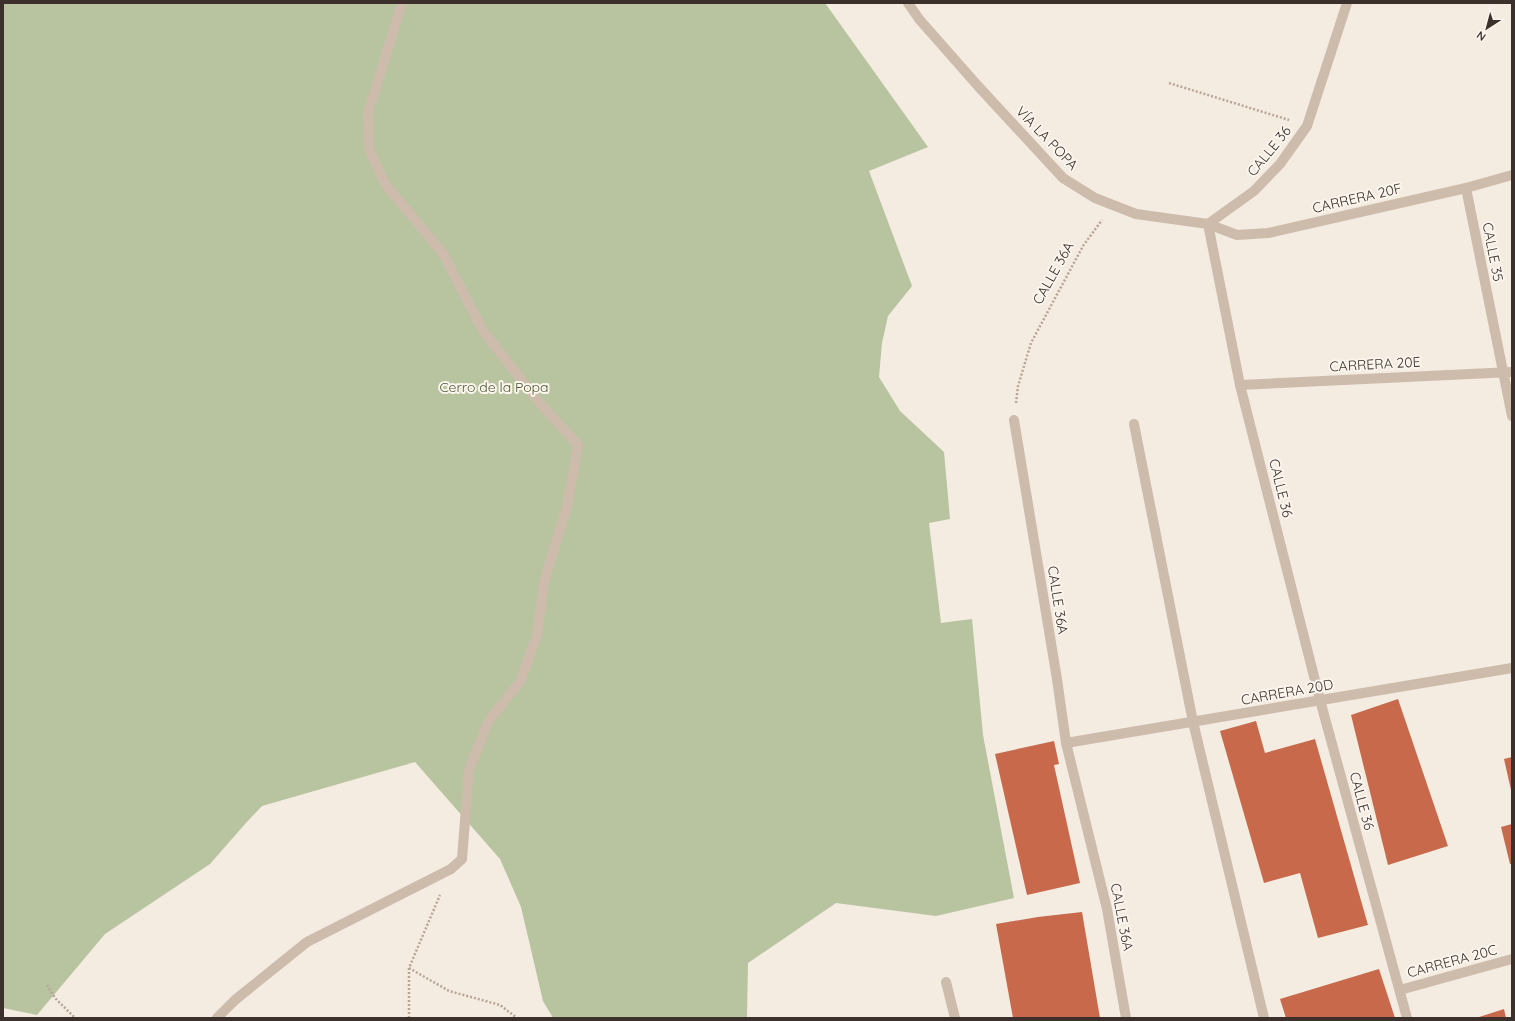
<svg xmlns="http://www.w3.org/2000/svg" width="1515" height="1021" font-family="Quicksand,sans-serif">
<rect width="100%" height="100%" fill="#f4ebe1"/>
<!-- green -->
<path fill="#b8c4a0" d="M3,3h822l103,144 -59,24 43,115 -24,30 -6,27 -3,34 21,34 44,41 6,67 -21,4 12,100 31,-4 11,116 31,163 -78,18 -100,-13 -88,60 -1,55h-194l-10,-17 -22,-94 -21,-48 -85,-97 -153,44 -17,18 -35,40 -105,70 -68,81 -34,-7z"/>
<!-- building -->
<g fill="#c8694b">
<path d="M1398,699l50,147 -60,19 -37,-150z"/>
<path d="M1256,721l9,32 50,-14 53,186 -50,13 -18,-65 -36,10 -44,-152z"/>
<path d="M1054,741l5,23 -5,1 26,118 -53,12 -32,-141z"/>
<path d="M1512,757v33h-1l-7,-31z"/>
<path d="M1512,824v40h-2l-9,-37z"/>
<path d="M1082,912l18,106h-87l-17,-94 42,-7z"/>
<path d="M1379,969l16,49h-109l-6,-19z"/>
<path d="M1504,1009l2,9h-30z"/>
</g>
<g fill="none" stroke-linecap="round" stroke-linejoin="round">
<!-- path -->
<g stroke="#b9a596" stroke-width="2.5" stroke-dasharray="2 2" stroke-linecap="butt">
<path d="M1169,83l120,37"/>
<path d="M1016,403l2,-17 13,-43 52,-97 19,-26"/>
<path d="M409,968l40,23 51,14 17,13"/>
<path d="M47,985l8,13 20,20"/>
<path d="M409,1018v-50l31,-73"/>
</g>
<!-- minor -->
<g stroke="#cdbbac" stroke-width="10">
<path d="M908,3l11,16 59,67 85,92 32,20 41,16 72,10 29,11 31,-2 198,-45 46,-13"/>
<path d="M1466,188l46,228"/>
<path d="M1208,224l32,161 80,315 87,318"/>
<path d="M1208,224l46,-33 26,-27 27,-38 40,-123"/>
<path d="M1240,385l272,-13"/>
<path d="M1014,420l43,259 9,64 41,166 19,109"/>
<path d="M1134,424l59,298 71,296"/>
<path d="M1066,743l446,-75"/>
<path d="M946,982l9,36"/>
<path d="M1400,990l112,-31"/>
<path d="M217,1018l18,-18 72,-58 144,-73 11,-10 7,-89 20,-50 31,-38 17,-47 7,-53 23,-75 11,-62 -41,-45 -54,-69 -39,-76 -59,-71 -16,-35 -1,-36 34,-110"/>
</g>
</g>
<g text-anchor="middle" stroke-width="4" stroke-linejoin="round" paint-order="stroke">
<!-- street labels -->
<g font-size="14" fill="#3b302b" stroke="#fbf5ee">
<text transform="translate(1047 138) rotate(46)" y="5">VÍA LA POPA</text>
<text transform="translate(1269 151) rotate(-51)" y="5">CALLE 36</text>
<text transform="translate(1357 198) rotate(-13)" y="5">CARRERA 20F</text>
<text transform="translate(1493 252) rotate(79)" y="5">CALLE 35</text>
<text transform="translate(1053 273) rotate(-61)" y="5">CALLE 36A</text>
<text transform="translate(1375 364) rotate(-3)" y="5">CARRERA 20E</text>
<text transform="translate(1281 488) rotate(76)" y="5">CALLE 36</text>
<text transform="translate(1058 600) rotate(81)" y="5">CALLE 36A</text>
<text transform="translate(1287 692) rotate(-10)" y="5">CARRERA 20D</text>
<text transform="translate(1362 801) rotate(75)" y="5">CALLE 36</text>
<text transform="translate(1122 917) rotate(79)" y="5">CALLE 36A</text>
<text transform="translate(1452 961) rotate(-15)" y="5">CARRERA 20C</text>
</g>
<!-- park labels -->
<g font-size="14" fill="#4a5a2e" stroke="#fbf5ee">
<text x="494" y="392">Cerro de la Popa</text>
</g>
</g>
<!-- border -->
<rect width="1515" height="1021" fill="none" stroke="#3b302b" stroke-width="8"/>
<!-- north arrow -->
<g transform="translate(1487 28) rotate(216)" stroke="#fbf5ee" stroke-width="3" paint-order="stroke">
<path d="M0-3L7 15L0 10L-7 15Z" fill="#3b302b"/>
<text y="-6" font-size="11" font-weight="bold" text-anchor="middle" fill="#3b302b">N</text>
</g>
</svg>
